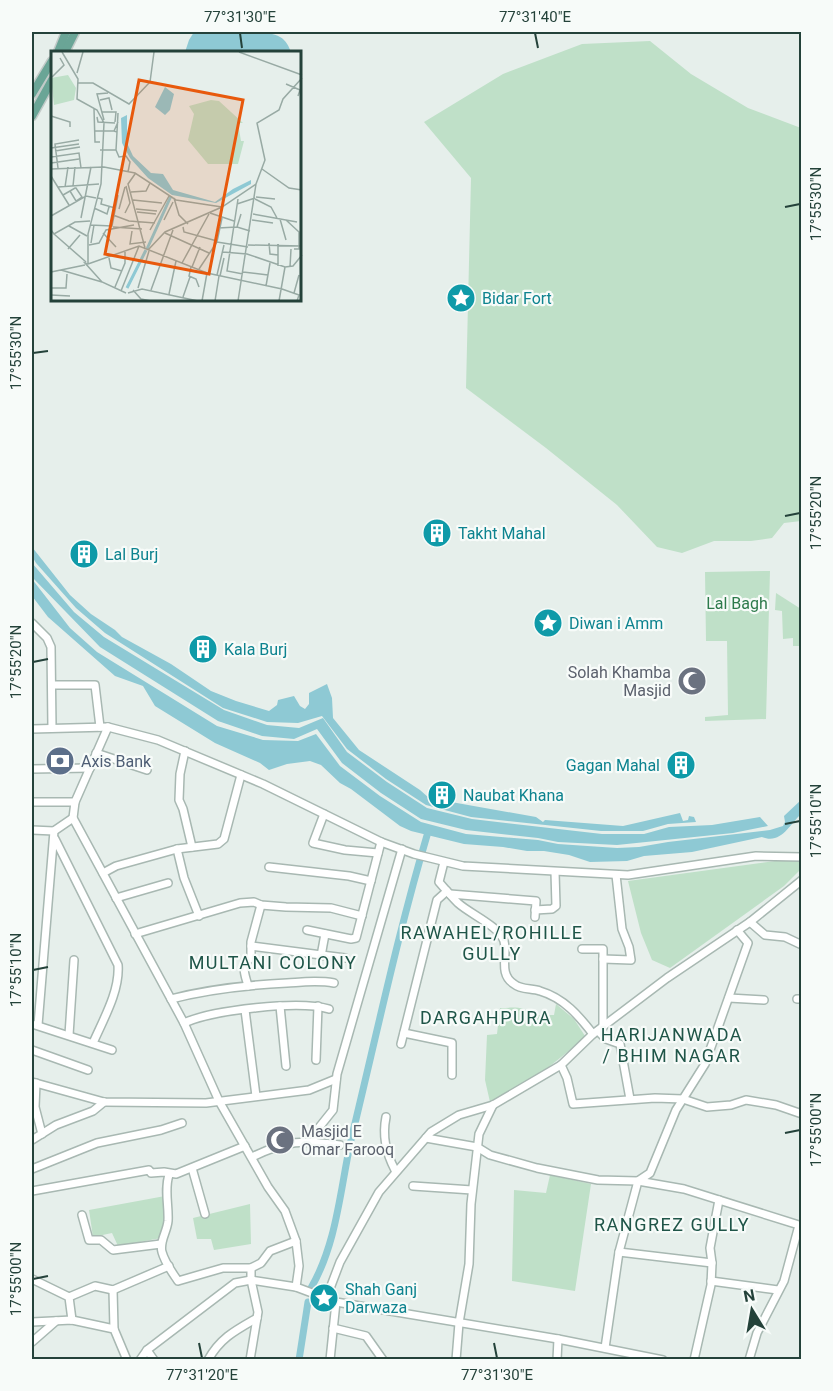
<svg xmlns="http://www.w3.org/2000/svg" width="833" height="1391" font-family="Roboto,sans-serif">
<rect width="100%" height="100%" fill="#e6efeb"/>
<!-- green -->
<g fill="#bfe0c8">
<path d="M650,41l41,33 57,34 53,20v393l-17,2 -12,15 -21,3h-37l-32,12 -25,-6 -40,-42 -71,-57 -80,-60 5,-210 -47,-56 79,-48 79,-30z"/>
<path d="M770,571l-4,148 -61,2v-4l23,-2 -1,-74h-21l-1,-69z"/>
<path d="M776,593l25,16v37h-8v-8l-10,1 -1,-28 -7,-1z"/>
<path d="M782,860l19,2v7l-17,17 -114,82 -18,-8 -11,-27 -13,-52z"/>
<path d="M556,1004l18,15 11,17c-28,27 -60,50 -95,66l-5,-22 2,-45 10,-1 3,-26c12,0 23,-3 33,7h21z"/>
<path d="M550,1175l41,9 -16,107 -63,-10 2,-91 32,3z"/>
<path d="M165,1196v24l-4,18 -43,8 -6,-13 -19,4 -4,-27z"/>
<path d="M250,1204l1,40 -37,6 -3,-11h-14l-4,-21z"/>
</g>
<!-- water -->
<g fill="#8ec9d4">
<path d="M194,32c21,0 69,-5 86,5 6,3 9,10 11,15h-106l4,-12z"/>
<path d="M32,547l38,48 21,19 24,16 7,7 49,27 40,27 25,10 33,10 8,-6 1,-5 16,-4 6,10 5,3 4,-5v-11l18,-9 5,14 1,20 26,32 61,40 9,8 107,19 7,5 2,-2 78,6 57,-13 3,8 5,-1 1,-4 5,1 2,5 -28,2 -25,7h-42l-130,-14 -45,-12 -40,-26 -39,-30 -25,-33 -24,7 -31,-1 -44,-14 -118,-75 -29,-25 -40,-45 -4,-7z"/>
<path d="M32,563l42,49 30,25 120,73 43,15 32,3 24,-10 24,34 40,30 40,26 45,11 130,15h42l25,-7 43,-2 48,-8 8,9 -35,7 -116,12 -59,-3 -20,-4 -72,-8 -45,-11 -40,-26 -39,-30 -25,-34 -23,10 -32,-3 -44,-15 -118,-74 -68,-70z"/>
<path d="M32,579l38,49 27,24 120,74 46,14 35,1 18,-7 24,32 40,30 41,26 45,12 72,6 20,4 59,4 22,-1 29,-5 102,-12 13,-4 2,-4 -1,-6 17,-16v14c-11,10 -20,31 -39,23l-70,15 -48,4 -17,5 -37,1 -21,-7 -25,-4h-17l-24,-4 -39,-3 -53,-13 -11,-5 -49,-37 -11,-6 -19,-18 -11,-4 -23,3 -18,6 -9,-7 -45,-20 -60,-37 -12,-20 -28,-10 -67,-59 -16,-21z"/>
</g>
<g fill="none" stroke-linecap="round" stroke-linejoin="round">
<!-- canal -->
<g stroke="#8ec9d4" stroke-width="7">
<path d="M311,1288c26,-45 29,-98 40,-148 25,-103 47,-207 77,-308"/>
<path d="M299,1360l9,-58"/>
</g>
<!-- minor casing -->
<g stroke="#a8b8b2" stroke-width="10">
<g id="minor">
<path d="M32,623l15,15 4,9 1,81"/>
<path d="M52,685h43l5,42"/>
<path d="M108,727l-33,75 -2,16 111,205 35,78 49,86 17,24 11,30 3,25 -3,21"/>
<path d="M32,729l76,-2 50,13 105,44 118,58 33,12 49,12 165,9 128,-19 46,1"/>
<path d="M185,751l-5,23 -1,26 4,9 9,38"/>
<path d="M96,753l51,17"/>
<path d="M32,769l58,-1"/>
<path d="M32,802h43"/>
<path d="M324,814l-11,29 32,7 33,3"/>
<path d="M32,830l22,1"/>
<path d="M55,839l63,126c2,26 -15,55 -25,78"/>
<path d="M177,849l7,29 15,38"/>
<path d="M444,862l-5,20c6,7 12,14 19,21 12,11 41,23 46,38 4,14 -6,33 10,43 7,6 18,4 26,7 24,7 39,25 53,43"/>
<path d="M269,867l80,9 22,5"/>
<path d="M103,873l13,-7 61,-17 41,-5 6,-5 17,-64"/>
<path d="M450,894l86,7 -1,16"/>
<path d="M116,898l52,-15"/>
<path d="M535,910l17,-1 4,-3 -1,-34"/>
<path d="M750,922l15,13 20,2 17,8"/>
<path d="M307,930l44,9 5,-1 25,-96"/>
<path d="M135,934l105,-31 14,-1 7,3 25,2 45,1 31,8"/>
<path d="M251,946l94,12"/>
<path d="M582,949h21v78"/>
<path d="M321,956l4,-22"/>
<path d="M603,959l28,1 -2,-13 -7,-18 -6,-54"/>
<path d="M248,986c-3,-12 -8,-20 3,-28v-16l10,-37"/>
<path d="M729,998l35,2"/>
<path d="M171,999c38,-10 77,-14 116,-16 16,-1 30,-3 47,0"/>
<path d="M797,999h5"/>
<path d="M280,1006l6,60"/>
<path d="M245,1010l11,86"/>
<path d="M184,1023c29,-13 115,-23 145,-14"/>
<path d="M32,1024l80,26"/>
<path d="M38,1025l16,-194 19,-13"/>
<path d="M598,1031l8,8 14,5 10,55"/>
<path d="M404,1033l48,10v32"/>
<path d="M69,1035l5,-75"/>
<path d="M401,1044l36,-144 10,-9"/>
<path d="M32,1050l56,20"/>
<path d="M316,1060l2,-54"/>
<path d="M561,1065l6,13 6,26 82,-6 28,1 24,8 24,-2 15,-5 30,5 26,9"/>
<path d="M32,1082l72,20 102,1 103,-13 27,-11"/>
<path d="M36,1083l-1,24 7,27"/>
<path d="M386,1117c-4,20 0,36 9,53"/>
<path d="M426,1138l51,9 13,8 47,13 61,12 40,1 46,8 118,37"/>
<path d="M32,1140l24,-15 37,-14 11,-9"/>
<path d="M313,1142l4,-12 16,-20 4,-36 65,-225"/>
<path d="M252,1157c35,-17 51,-17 88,-12"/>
<path d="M192,1168l13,46"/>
<path d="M32,1169l65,-26 64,-13 21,-7"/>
<path d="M169,1175c-5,14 0,31 -1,46 -1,11 -9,21 -6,31 3,11 10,20 16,29l45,-13h28l10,-5 9,-12 26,-10"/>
<path d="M413,1186l59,4"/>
<path d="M32,1191l117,-21 2,3 13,-1 12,2 69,-28"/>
<path d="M82,1215l7,25h12l12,10 48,-6"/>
<path d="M619,1252l93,11"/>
<path d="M32,1279l37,18 3,23"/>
<path d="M711,1281l67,9"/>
<path d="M113,1290l1,39"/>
<path d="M69,1297l26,-11 18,4 56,-24"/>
<path d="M326,1299l14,-37 39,-70 52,-60 28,-17 34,-10 68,-40 32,-31 74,-56 83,-56 52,-42"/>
<path d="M32,1322l40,-2 42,9 13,31"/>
<path d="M333,1328l33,8 17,24"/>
<path d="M32,1342l24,-21"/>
<path d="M605,1348l14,-96 19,-71 12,-8 26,-63 29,-46 43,-121 -11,-13"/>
<path d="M147,1350l7,10"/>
<path d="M140,1360l7,-10 88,-67 16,-3 45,7 40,15 222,37 105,21"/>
<path d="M208,1360c12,-22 28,-30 49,-42"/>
<path d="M250,1360l8,-48 -7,-32v-12"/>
<path d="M330,1360l6,-58"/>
<path d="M456,1360l3,-37 10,-59 2,-60 8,-70 14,-29"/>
<path d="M557,1360l1,-21"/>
<path d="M694,1360l17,-75 1,-22 -2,-15 9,-48"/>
<path d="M749,1360l8,-27 27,-52 14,-52 4,-1"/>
</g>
</g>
<!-- major casing -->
<g stroke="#c2cac8" stroke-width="11">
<g id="major">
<path d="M58,52l8,-20"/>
<path d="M65,52l10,-20"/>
<path d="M32,94l20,-33"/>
<path d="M32,116l20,-36"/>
</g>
</g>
<!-- minor -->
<use href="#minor" stroke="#fff" stroke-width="7"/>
<!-- major -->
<use href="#major" stroke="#6aa596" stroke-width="8"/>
</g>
<!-- ticks -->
<path fill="none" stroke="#24423a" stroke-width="2" d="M240,33l2,15M535,33l3,15M785,207l15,-3M33,353l15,-2M785,516l15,-3M33,662l15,-3M785,824l15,-3M33,970l15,-3M785,1133l15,-3M33,1279l15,-3M199,1343l3,15M494,1343l3,15"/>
<!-- icons -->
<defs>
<g id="sight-disc" transform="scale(1.5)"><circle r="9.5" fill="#0f9aa8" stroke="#f7fbf9"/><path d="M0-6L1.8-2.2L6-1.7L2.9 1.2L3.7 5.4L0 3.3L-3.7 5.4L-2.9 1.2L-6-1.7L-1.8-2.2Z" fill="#fff"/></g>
<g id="building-disc" transform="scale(1.5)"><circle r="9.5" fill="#0f9aa8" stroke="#f7fbf9"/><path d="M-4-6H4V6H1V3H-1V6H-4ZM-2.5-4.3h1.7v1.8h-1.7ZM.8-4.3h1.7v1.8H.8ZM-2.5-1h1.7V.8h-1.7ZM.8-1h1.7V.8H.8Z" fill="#fff"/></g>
<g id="mosque-disc" transform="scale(1.5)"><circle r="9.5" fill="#6b7280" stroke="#f7fbf9"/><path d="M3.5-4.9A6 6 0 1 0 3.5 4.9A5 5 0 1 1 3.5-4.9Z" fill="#fff"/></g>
<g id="bank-disc" transform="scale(1.5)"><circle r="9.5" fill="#5c6f8a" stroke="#f7fbf9"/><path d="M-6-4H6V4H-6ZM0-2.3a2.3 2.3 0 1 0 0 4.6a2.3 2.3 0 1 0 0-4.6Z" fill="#fff"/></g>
</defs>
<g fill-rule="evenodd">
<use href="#sight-disc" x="461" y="298"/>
<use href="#building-disc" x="437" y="533"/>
<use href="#building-disc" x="84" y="554"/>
<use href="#sight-disc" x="548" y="623"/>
<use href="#building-disc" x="203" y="649"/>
<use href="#mosque-disc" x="692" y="681"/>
<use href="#bank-disc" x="60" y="761"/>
<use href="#building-disc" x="681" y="765"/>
<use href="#building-disc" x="442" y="795"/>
<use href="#mosque-disc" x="280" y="1140"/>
<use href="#sight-disc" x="324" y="1298"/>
</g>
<g text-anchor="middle" stroke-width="4.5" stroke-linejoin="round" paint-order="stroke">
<!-- culture labels -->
<g font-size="16" fill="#0d838f" stroke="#f7fbf9" text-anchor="start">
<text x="482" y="304">Bidar Fort</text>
<text x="458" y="539">Takht Mahal</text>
<text x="105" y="560">Lal Burj</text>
<text x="569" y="629">Diwan i Amm</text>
<text x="224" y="655">Kala Burj</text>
<text x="660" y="771" text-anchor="end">Gagan Mahal</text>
<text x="463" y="801">Naubat Khana</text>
<text x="345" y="1295">Shah Ganj<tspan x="345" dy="18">Darwaza</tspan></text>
</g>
<!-- park labels -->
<g font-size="16" fill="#2d7a4b" stroke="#f7fbf9">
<text x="737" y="609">Lal Bagh</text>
</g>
<!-- worship labels -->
<g font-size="16" fill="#5b616d" stroke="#f7fbf9" text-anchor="end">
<text x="671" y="678">Solah Khamba<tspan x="671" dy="18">Masjid</tspan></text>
<text x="301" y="1137" text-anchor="start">Masjid E<tspan x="301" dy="18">Omar Farooq</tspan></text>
</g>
<!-- service labels -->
<g font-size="16" fill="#4e5e75" stroke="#f7fbf9" text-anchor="start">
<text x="81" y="767">Axis Bank</text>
</g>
<!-- neighbourhood labels -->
<g font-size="18" letter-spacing="1.5" fill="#1f5548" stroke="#f7fbf9">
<text x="492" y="939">RAWAHEL/ROHILLE<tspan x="492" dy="21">GULLY</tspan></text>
<text x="273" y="969">MULTANI COLONY</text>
<text x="486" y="1024">DARGAHPURA</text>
<text x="672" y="1041">HARIJANWADA<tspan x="672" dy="21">/ BHIM NAGAR</tspan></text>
<text x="672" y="1231">RANGREZ GULLY</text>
</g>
</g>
<!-- overview -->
<g transform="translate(51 51)">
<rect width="250" height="250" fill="#e6efeb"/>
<path d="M17,24l8,13 -2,12 -20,5 -3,-27zM160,49l8,1 24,22h-5l3,18h3l-6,23h-30l-20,-24 6,-26 -5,-8z" fill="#bfe0c8"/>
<path d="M114,36l9,7 -4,16 -5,5 -10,-8zM76,64v28l6,13 18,17 12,1 10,16 42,12 18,-13 18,-9v4l-35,19 -44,-8 -24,-17 -18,-20 -8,-15 -1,-25z" fill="#8ec9d4"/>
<path fill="none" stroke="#8ec9d4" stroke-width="3" d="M96,198l24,-53M76,237l19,-38"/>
<path fill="none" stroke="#98aaa4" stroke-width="1.5" d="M11,1l16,27 -1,20 20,11 7,13 -3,61 -13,50v29M188,1l63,23M26,22l6,-21M1,26l12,-12 -4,-7M27,32h15l36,21 21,-22 4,-30M235,33l14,6 -2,6M49,49l9,-2 3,12M43,58l1,33h5M51,61h14l-1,10M0,65l19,6v5M46,66l1,5 17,1M53,69l-7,-26 11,-1M44,80h19l4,-9M63,80l3,1 -1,18M66,81l1,-19M0,97l28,-4M49,99h16l3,7 7,-1 4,6 -2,10M4,100l25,-4M0,106l28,-4 2,15M0,112l28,-4M7,117l-3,-24 24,-4M0,118l53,-2 31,6 41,27 46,7M211,118l27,19 13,2M84,123l-7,10 17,64M0,125l18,29M22,135l2,-19M7,136l41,-3M14,136l3,-20M80,141l15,-1 4,-8M12,144l7,-4 5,-3h1l6,9 -6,4 -6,-10M205,146l19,2M47,147l4,1 -1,5 14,4M123,147l5,17 9,9M187,148l-11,72 16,3M204,148l16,8 6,11M82,149l29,3M186,153l18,-6M43,157l13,6 2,-7M68,158l6,-22M85,158l21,2M86,161l19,2M74,162l5,-10 -4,-17M159,162l24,8M190,163l-4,13 13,4M202,163l44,8M62,164l16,6 26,2M0,165l35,-20 10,2M30,167l10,-51M229,168l6,21M113,169l9,-18M201,169l21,3M235,169l13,12v17h-5M39,174l22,1 6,-31M18,175l18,10M62,176l29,2M132,176l1,5 33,9M167,177l19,-1M0,179l3,4 21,-12 15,-1M99,179l19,-34M81,180l-2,13 16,-2M52,182l13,14M114,182l44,20M3,183l32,28M166,191l31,5M40,192l3,-18M218,192l1,11 8,1M227,193v22M38,194l10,-2 7,-13 28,-5M197,194l54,1M17,198l12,-14M97,199l17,-18 57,-25 34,-23 9,-24 -8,-37 22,-13 4,-11 19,-21M172,201l24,2 38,13 8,-1 9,-11M58,207l2,10 11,3M131,212l27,-49M37,213l51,-18 68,27 75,16 17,6 -2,6M37,213l-3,-1 17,19 24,11M140,216l-2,9 7,3 3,8M141,216l8,-20M239,216l1,-18M148,218l18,-27 5,-24M10,219l41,12M0,221l34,-7M192,221l25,3M166,224l7,-30M169,225l4,-18M215,235l4,-23M64,236l10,-24v-11M0,237h15l1,-14M87,237l11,-37M82,239l8,9 10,2M100,239l22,-60M70,240l18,-45M77,242l14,-4 56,12M243,242l5,-18M118,243l7,-33M0,244l19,1M132,246l7,-20M151,250l5,-28M164,250l4,-25M187,250l18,-117M228,250l6,-34"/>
<path fill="#e8590c" fill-opacity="0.15" stroke="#e8590c" stroke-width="3" d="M88,29l104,20 -34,174 -104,-20z"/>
<rect width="250" height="250" fill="none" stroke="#24423a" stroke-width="3"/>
</g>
<!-- border -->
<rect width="833" height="1391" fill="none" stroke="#f7fbf9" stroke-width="66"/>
<!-- north arrow -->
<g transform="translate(752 1310) rotate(349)" stroke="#f7fbf9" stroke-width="4.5" paint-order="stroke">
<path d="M0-4.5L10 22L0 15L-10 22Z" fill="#24423a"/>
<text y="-9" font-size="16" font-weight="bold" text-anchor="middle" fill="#24423a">N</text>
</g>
<rect x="33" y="33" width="767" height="1325" fill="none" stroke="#24423a" stroke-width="2"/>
<g font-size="15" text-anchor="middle" fill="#24423a">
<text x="240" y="22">77°31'30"E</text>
<text x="535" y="22">77°31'40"E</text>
<text transform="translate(816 204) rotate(-90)" y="5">17°55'30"N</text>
<text transform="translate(16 353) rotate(-90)" y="5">17°55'30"N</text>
<text transform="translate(816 513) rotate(-90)" y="5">17°55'20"N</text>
<text transform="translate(16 662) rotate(-90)" y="5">17°55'20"N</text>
<text transform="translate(816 821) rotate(-90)" y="5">17°55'10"N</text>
<text transform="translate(16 970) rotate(-90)" y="5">17°55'10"N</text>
<text transform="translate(816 1130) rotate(-90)" y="5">17°55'00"N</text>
<text transform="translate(16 1279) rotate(-90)" y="5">17°55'00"N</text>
<text x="202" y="1380">77°31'20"E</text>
<text x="497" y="1380">77°31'30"E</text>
</g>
</svg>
